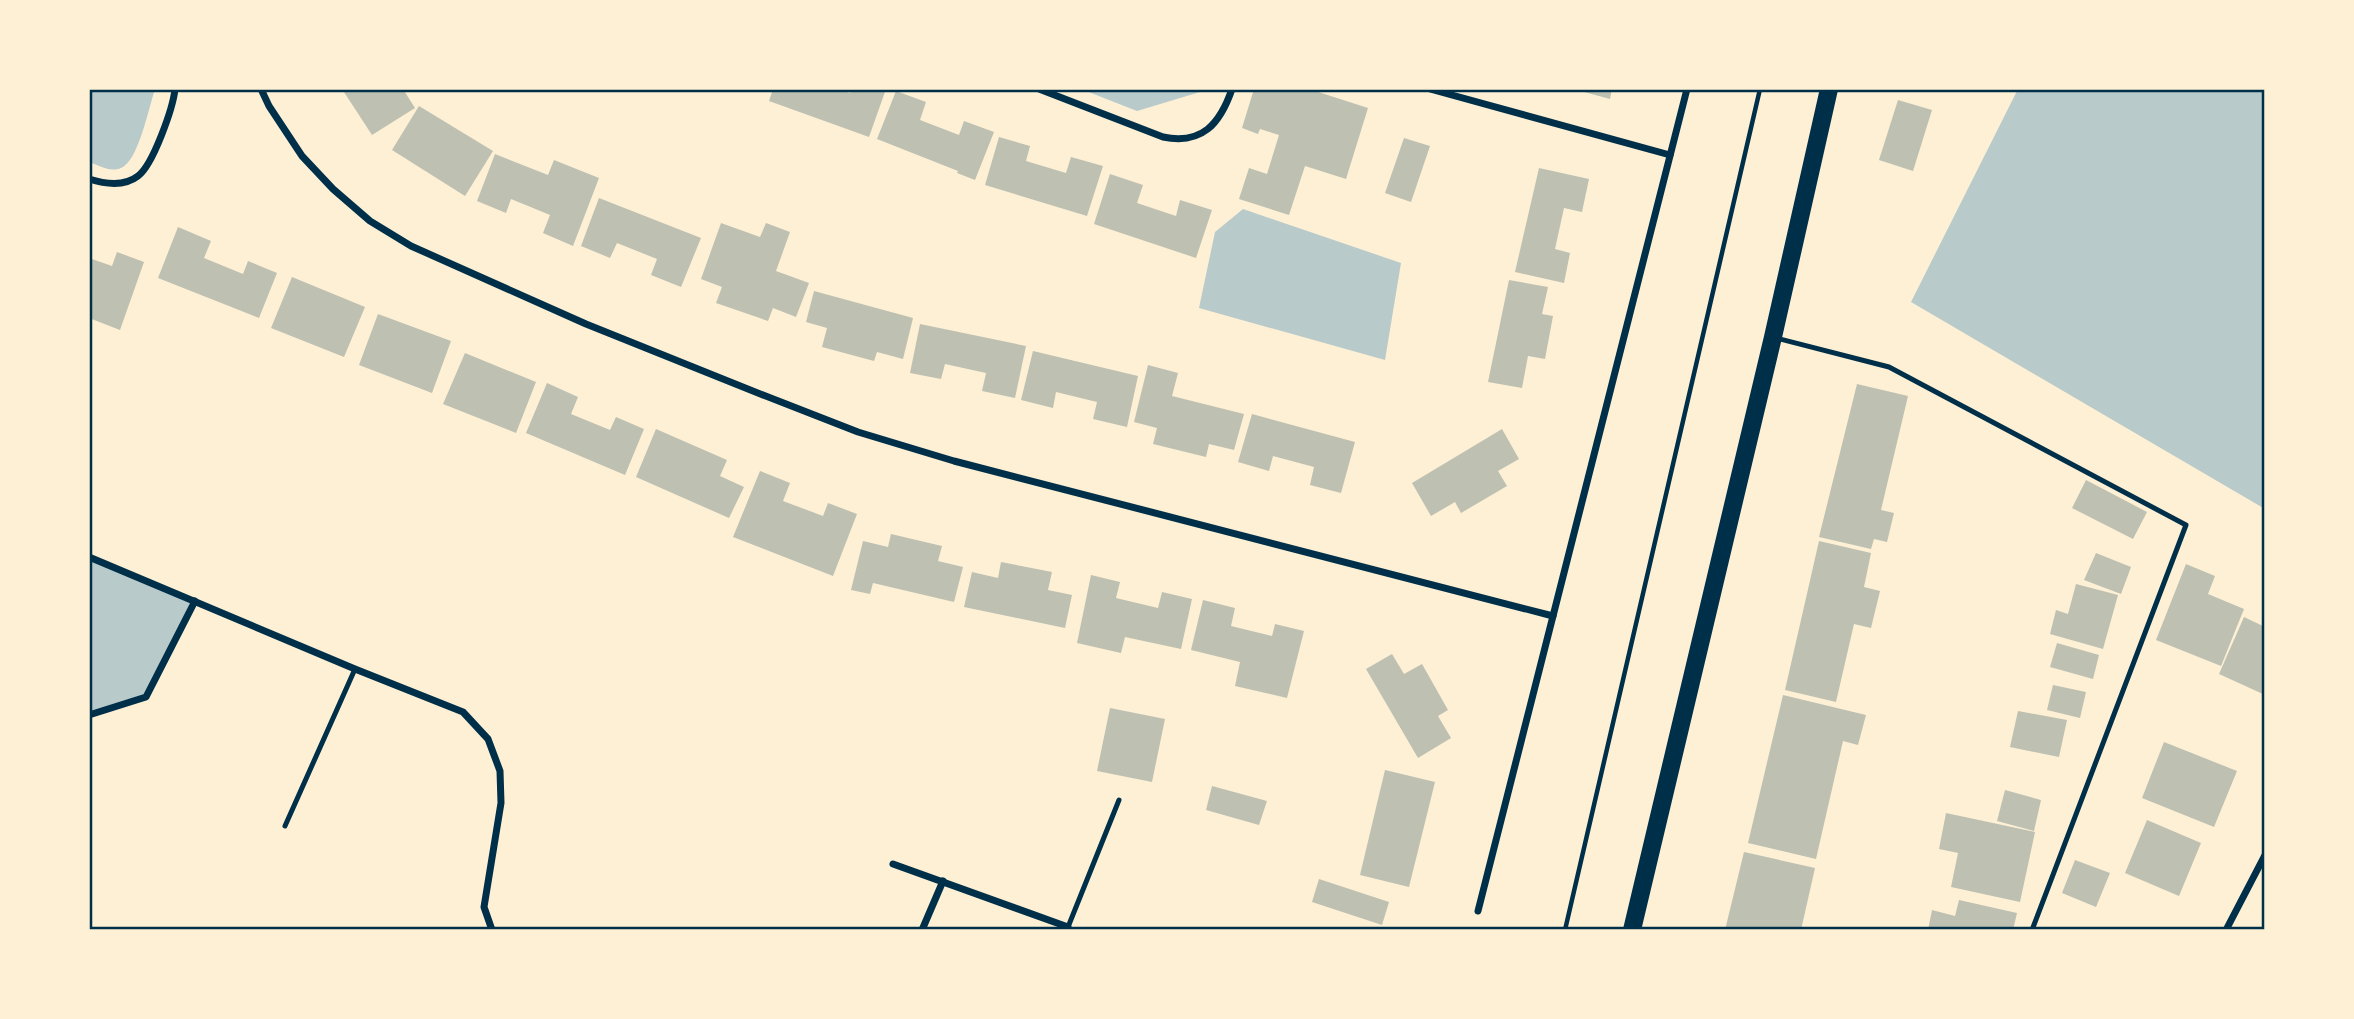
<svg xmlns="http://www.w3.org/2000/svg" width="2354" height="1019" font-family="'Varela Round',sans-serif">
<rect width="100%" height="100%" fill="#fdf0d5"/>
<!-- green -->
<g fill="#b9caca">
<path d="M89,89h66c-6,18 -17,73 -34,79 -11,5 -22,-3 -32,-6z"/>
<path d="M1081,89h129l-73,22z"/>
<path d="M2018,89h247v420l-354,-207z"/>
<path d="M1243,209l158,54 -16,97 -186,-52 16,-76z"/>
<path d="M89,557l106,44 -49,96 -57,18z"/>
</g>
<!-- building -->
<g fill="#bec0b2">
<path d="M342,89h61l12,19 -43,27z"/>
<path d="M773,89h67l10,4 1,-4h35l-17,48 -100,-36z"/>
<path d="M1254,89h55l59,19 -22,71 -41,-13 -16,49 -50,-16 10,-31 18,6 12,-39 -19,-6 -2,5 -16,-6z"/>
<path d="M1573,89h39l-2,10z"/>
<path d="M896,91l30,11 -6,18 39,15 5,-14 30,11 -19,48 -18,-7 1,-2 -81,-32z"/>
<path d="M1898,100l34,10 -19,61 -34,-11z"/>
<path d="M419,106l74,45 -28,45 -73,-46z"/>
<path d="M999,137l31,9 -4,15 40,12 5,-16 32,9 -16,50 -102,-31z"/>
<path d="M1404,138l26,8 -19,56 -26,-9z"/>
<path d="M495,154l53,21 6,-15 45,18 -26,68 -30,-13 7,-18 -39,-16 -5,14 -29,-12z"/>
<path d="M1539,168l50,11 -7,33 -18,-4 -9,41 15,4 -6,30 -49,-11z"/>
<path d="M1110,174l33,11 -6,18 39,13 4,-16 32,10 -16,48 -102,-34z"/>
<path d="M599,198l102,40 -20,49 -30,-12 6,-16 -40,-16 -7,15 -29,-12z"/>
<path d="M721,223l39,14 6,-14 24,9 -14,39 33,12 -13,34 -23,-9 -5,13 -52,-18 6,-16 -21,-8z"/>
<path d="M178,227l33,14 -7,17 39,16 5,-13 29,12 -18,45 -101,-40z"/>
<path d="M117,252l27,10 -24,68 -31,-12v-60l23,8z"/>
<path d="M292,277l73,30 -21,50 -73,-29z"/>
<path d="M1509,280l39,7 -6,27 11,2 -8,43 -17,-3 -6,32 -34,-6z"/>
<path d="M814,291l99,27 -10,41 -26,-7 -3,9 -52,-14 5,-19 -21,-6z"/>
<path d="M378,314l73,27 -19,52 -73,-28z"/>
<path d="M920,324l106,22 -11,52 -33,-7 4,-18 -41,-9 -4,15 -31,-6z"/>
<path d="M1033,351l105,25 -11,51 -34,-8 4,-17 -41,-10 -3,16 -32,-8z"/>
<path d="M465,353l71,29 -20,51 -73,-29z"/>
<path d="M1148,365l30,8 -6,23 72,18 -10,36 -25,-6 -3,13 -53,-13 4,-16 -23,-6z"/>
<path d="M547,383l31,14 -7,17 39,16 6,-13 28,12 -19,46 -99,-42z"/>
<path d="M1857,384l51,12 -27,114 13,3 -7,29 -13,-3 -3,10 -52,-12z"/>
<path d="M1252,414l103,28 -14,51 -31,-8 4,-18 -41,-11 -4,15 -31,-9z"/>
<path d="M656,429l71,31 -7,16 24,11 -15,31 -93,-41z"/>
<path d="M1502,429l17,30 -21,12 9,15 -46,27 -6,-11 -24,14 -19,-33z"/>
<path d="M760,471l30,12 -7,18 40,15 5,-13 29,11 -24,62 -100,-39z"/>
<path d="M2086,480l61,32 -14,27 -61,-31z"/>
<path d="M891,534l51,12 -4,15 25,6 -9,35 -81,-19 -3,11 -19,-4 12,-49 25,6z"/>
<path d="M1819,541l52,12 -7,34 16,4 -9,37 -17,-4 -18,78 -51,-12z"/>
<path d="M2096,553l35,14 -10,27 -37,-14z"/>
<path d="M1001,562l51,10 -4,18 24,5 -7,33 -101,-21 8,-35 26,6z"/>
<path d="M2186,564l29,12 -7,18 36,15 -23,57 -65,-26z"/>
<path d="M1091,575l29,7 -4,16 42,10 4,-16 30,7 -11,50 -56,-12 -4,16 -44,-10z"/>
<path d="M2076,584l42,11 -15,54 -53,-15 6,-24 12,4z"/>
<path d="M1203,600l32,8 -4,18 41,10 3,-12 29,7 -17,67 -52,-12 5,-24 -49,-12z"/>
<path d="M2244,617l21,10v68l-46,-21z"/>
<path d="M2057,643l42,12 -6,24 -43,-12z"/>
<path d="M1392,654l12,20 18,-10 26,46 -10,6 13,22 -33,20 -52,-89z"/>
<path d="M2053,685l33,7 -6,26 -33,-8z"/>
<path d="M1783,695l83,20 -8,30 -15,-4 -27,118 -68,-16z"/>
<path d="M1110,708l55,11 -13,63 -55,-11z"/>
<path d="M2018,711l49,9 -8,37 -49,-10z"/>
<path d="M2164,742l73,29 -23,56 -72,-29z"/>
<path d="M1385,770l50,12 -26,105 -49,-12z"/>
<path d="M1212,786l55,15 -8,24 -53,-15z"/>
<path d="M2005,790l36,10 -7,31 -37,-10z"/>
<path d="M1946,813l89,19 -15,70 -69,-15 7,-34 -19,-4z"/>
<path d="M2147,820l54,23 -22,53 -54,-23z"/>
<path d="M1744,852l71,16 -14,62h-76z"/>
<path d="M2075,860l35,13 -14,34 -34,-14z"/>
<path d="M1319,879l70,23 -7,23 -70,-23z"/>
<path d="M1959,900l58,13 -4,17h-85l4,-20 23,6z"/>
</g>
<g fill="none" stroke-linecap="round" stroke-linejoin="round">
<!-- path -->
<path stroke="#003049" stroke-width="4.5" d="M1565,930l195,-841"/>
<!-- service -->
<g stroke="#003049" stroke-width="5">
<path d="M1776,338l113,29 297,158 -154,405"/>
<path d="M285,826l70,-157"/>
<path d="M1068,927l51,-127"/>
</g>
<!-- minor -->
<g stroke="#003049" stroke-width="7">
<path d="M261,89l8,17 33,50 31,33 37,32 41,25 175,78 177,71 95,37 96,29 599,155"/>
<path d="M1039,89l124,48c39,8 57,-13 69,-48"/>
<path d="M1430,89l240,66"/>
<path d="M89,179c16,5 35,8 49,-3 15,-11 35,-68 37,-87"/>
<path d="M89,557l266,112 108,43 25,27 12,32 1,32 -17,104 8,23"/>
<path d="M89,715l57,-18 49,-96"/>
<path d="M893,864l175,63"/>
<path d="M1478,911l209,-822"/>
<path d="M922,930l21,-49"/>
<path d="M2226,930l39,-75"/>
</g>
<!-- primary -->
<path stroke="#003049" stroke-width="18" d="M1632,930l141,-593 56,-248"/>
</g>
<!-- border -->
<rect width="2354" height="1019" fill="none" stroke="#fdf0d5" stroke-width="182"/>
<rect x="91" y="91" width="2172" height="837" fill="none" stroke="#003049" stroke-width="2.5"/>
</svg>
